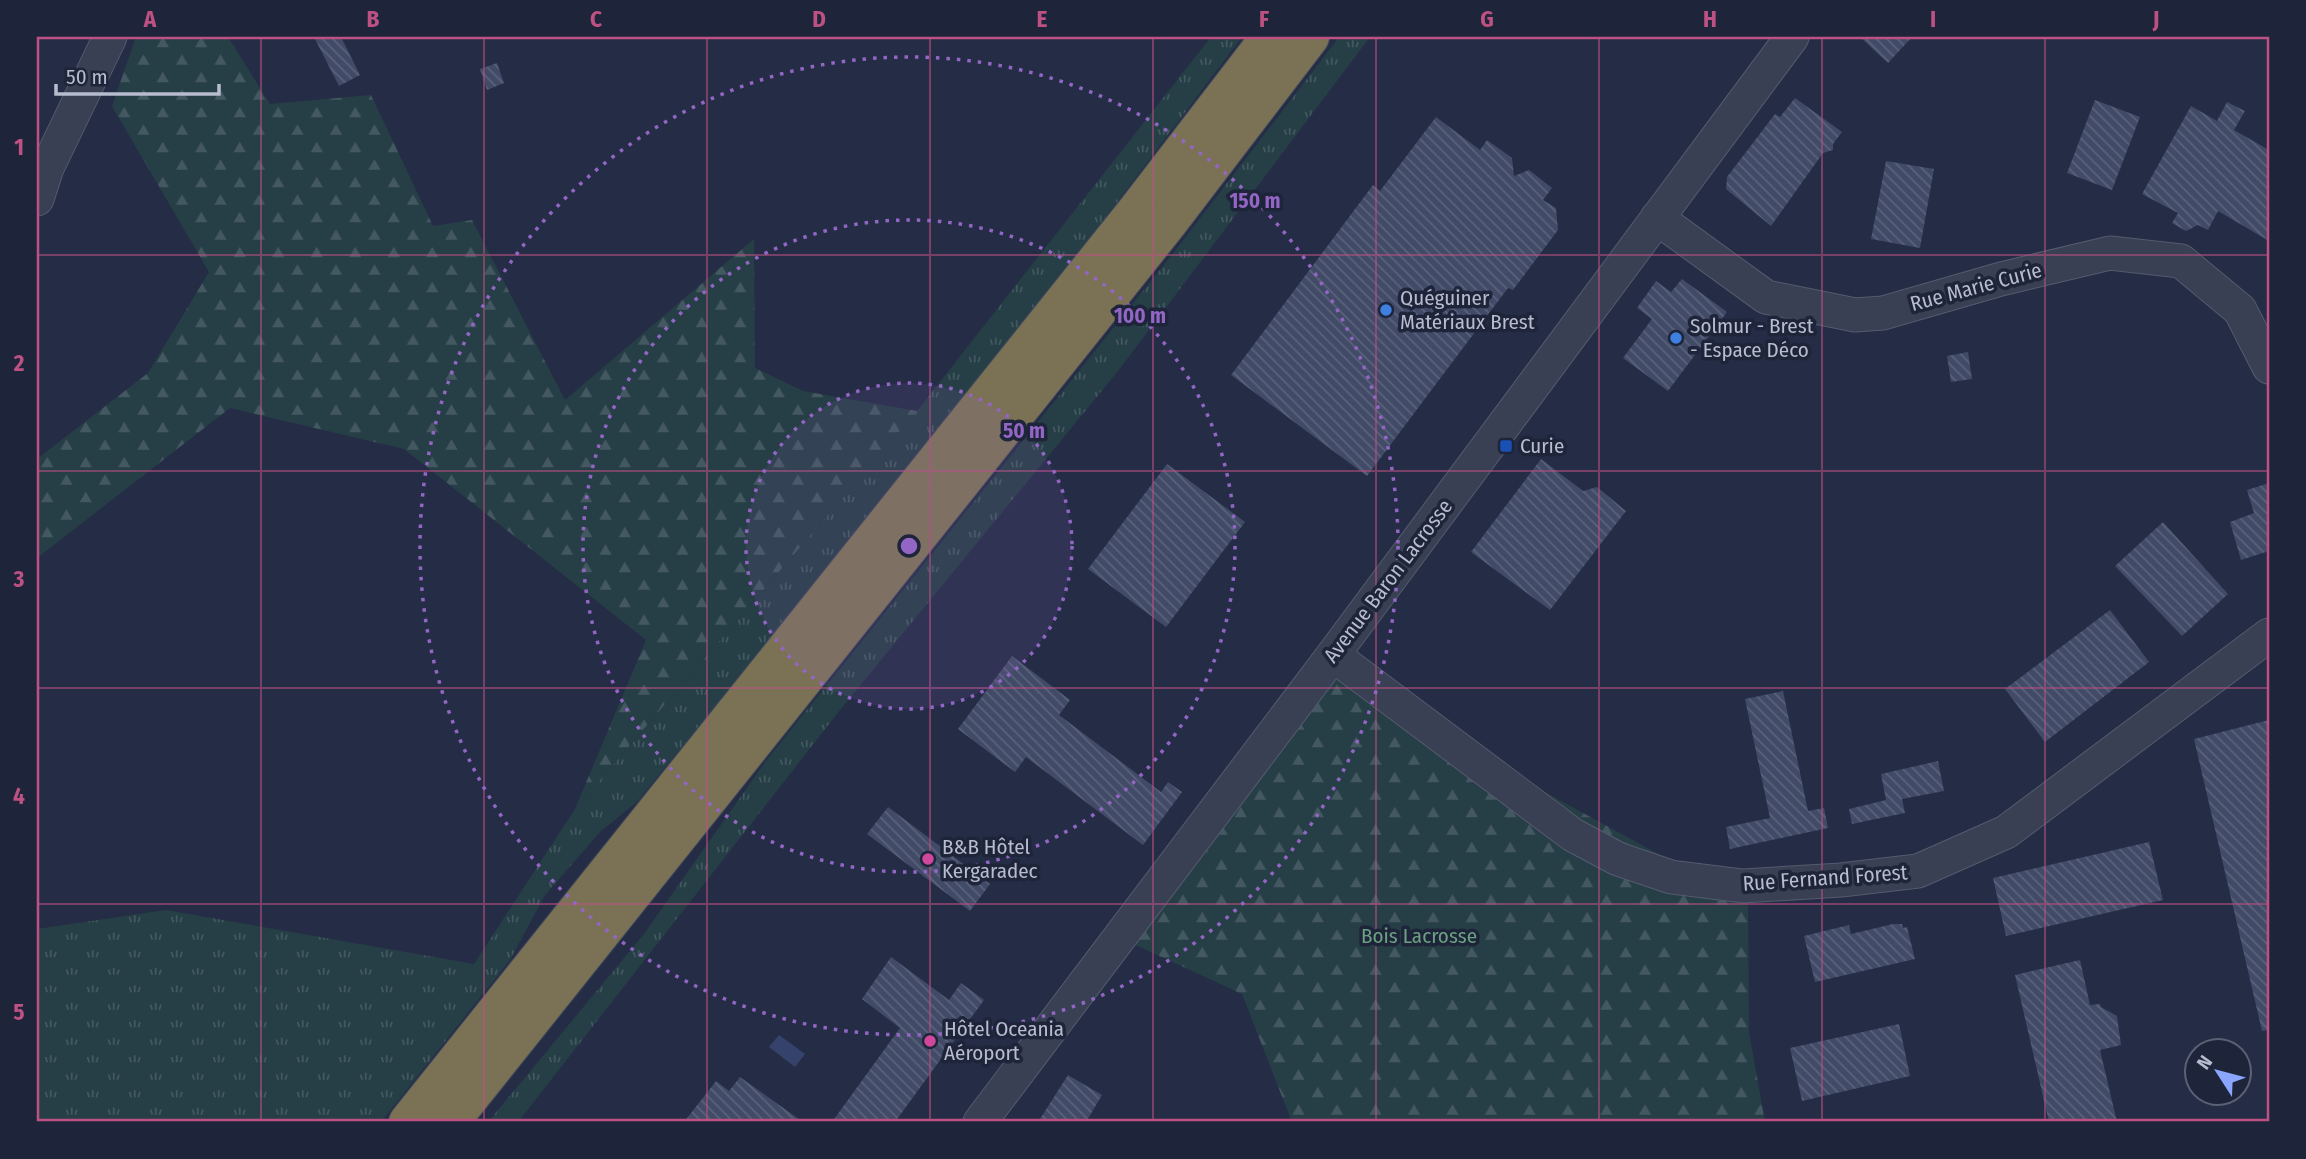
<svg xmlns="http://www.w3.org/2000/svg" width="2306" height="1159" font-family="'Fira Sans Condensed',sans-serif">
<defs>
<pattern id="grass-tufts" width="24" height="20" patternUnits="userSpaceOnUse" patternTransform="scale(1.75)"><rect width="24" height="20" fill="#263e46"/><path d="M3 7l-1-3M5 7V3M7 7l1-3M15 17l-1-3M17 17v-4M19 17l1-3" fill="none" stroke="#435860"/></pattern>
<pattern id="forest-firs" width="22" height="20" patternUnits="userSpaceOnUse" patternTransform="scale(1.75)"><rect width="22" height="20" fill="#263e46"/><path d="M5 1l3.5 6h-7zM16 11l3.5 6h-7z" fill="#435860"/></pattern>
<pattern id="building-back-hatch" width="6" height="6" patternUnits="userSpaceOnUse" patternTransform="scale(1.75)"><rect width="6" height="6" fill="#414a66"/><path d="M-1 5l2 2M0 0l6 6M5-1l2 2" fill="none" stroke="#5a627b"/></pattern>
</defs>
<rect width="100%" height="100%" fill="#242d45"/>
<!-- grass -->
<g fill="url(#grass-tufts)">
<path d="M1211,37h31l-167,221 -348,434 -90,110 -36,29 -56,64 -35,65 -129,162h-344v-193l129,-19 308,54 101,-155 342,-398z"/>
<path d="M1339,37h31l-252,334 -278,339 -322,412h-30l156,-188 121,-172 406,-506z"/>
</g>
<!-- forest -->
<g fill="url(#forest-firs)">
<path d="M136,37h92l42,67 101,-9 62,131 39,-6 93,180 189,-161 1,129 48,23 114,20 -342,398 71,-169 -242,-191 -174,-41 -193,150v-99l111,-86 61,-101 -97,-166z"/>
<path d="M1334,677l414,226 1,129 16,90h-473l-50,-128 -113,-52z"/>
</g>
<!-- water -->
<path fill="#35436c" d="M779,1035l26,19 -10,13 -26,-20z"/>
<!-- building -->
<g fill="url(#building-back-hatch)">
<path d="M314,37h27l19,38 -21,11z"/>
<path d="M1860,37h52l-24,26z"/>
<path d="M497,63l7,20 -17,7 -7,-21z"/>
<path d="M1795,98l47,34 -9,12v6l-10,3 -52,73 -45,-37 1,-12 48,-63 5,3z"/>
<path d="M2095,100l45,17 -28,73 -45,-17z"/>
<path d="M2227,102l18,9 -11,19 35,20v91l-51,-30 -10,19 -10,-5 -12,6 -14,-8 6,-10 -36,-19 49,-88 26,15z"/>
<path d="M1436,117l44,33 7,-10 25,18 2,18 15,-6 23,18 -9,12 13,8 2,22 -45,60 -5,-2 -141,188 -136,-101 142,-190 7,6z"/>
<path d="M1886,161l48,8 -14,79 -49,-9z"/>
<path d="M1682,279l45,33 -59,79 -45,-33 29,-39 -15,-11 19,-27 15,11z"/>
<path d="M1968,352l4,27 -21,3 -4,-26z"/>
<path d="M1541,459l42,32 14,-4 29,24 -76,99 -79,-58z"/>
<path d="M1167,464l78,58 -79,105 -78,-58z"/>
<path d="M2269,483v68l-28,9 -11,-38 24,-9 -7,-23z"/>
<path d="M2163,522l65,72 -46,42 -67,-70z"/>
<path d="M2110,610l39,52 -104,80 -40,-53z"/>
<path d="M1012,656l58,44 -11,15 102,77 7,-10 14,10 -39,53 -117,-88 -11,15 -57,-43z"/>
<path d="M1783,691l25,120 16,-3 4,20 -98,21 -4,-22 44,-9 -25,-119z"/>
<path d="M2269,720v310l-7,1 -68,-292z"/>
<path d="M1938,761l6,30 -42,8 3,14 -53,11 -3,-15 37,-9 -5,-26z"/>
<path d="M888,807l102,77 -20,27 -103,-77z"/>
<path d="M2149,842l14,58 -157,36 -13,-58z"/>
<path d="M1893,924h9l1,4 4,-1 8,32 -100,23 -11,-46 45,-11 2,9z"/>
<path d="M891,957l58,43 12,-17 23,17 -89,122h-63l68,-94 -38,-29z"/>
<path d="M2080,960l10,45 10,-1 1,3 16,9 4,29 -21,5 17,72h-68l-34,-147z"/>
<path d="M1899,1024l11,52 -108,25 -12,-53z"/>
<path d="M1068,1075l34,20 -16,27h-48z"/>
<path d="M740,1077l63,45h-119l32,-41 13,10z"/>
</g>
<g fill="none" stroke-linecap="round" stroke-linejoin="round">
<!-- minor casing -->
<g stroke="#555b6f" stroke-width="35">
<g id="minor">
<path d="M37,199l10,-31 63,-131"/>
<path d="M1657,218l109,79 89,18 28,-2 118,-34 109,-26 71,8 59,49 29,57"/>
<path d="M1333,655l240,180 45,24 53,18 72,9 98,-6 77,-9 88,-39 263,-197"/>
<path d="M980,1122l353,-467 459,-618"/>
</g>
</g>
<!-- highway casing -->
<g stroke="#41485c" stroke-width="40">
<g id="highway">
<path d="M408,1122l729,-912 133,-173"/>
<path d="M450,1122l718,-899 142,-186"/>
</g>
</g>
<!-- minor -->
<use href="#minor" stroke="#394054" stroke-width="33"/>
<!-- highway -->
<use href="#highway" stroke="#7b7255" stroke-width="38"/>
</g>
<!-- grid -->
<path fill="none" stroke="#be5183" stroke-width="2" stroke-opacity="0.55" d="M261,37v1085M484,37v1085M707,37v1085M930,37v1085M1153,37v1085M1376,37v1085M1599,37v1085M1822,37v1085M2045,37v1085M37,255h2232M37,471h2232M37,688h2232M37,904h2232"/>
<!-- distance rings -->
<circle cx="909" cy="546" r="163" fill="#9366c5" fill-opacity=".12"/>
<g fill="none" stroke="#9366c5" stroke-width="3.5" stroke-dasharray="3.5 7">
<circle cx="909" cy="546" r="163"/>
<circle cx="909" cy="546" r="326"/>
<circle cx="909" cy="546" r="489"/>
</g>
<!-- markers -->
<g fill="#3f7fe0" stroke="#1e253a" stroke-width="2.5">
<circle cx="1386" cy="310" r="7"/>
<circle cx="1676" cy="338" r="7"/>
</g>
<rect fill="#1a4fb4" stroke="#1e253a" stroke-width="2.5" x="1499" y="439" width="14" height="14" rx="3.5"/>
<g fill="#d1479c" stroke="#1e253a" stroke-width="2.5">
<circle cx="928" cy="859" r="7"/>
<circle cx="930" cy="1041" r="7"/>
</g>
<g text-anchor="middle" stroke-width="7" stroke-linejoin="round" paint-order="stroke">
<!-- street labels -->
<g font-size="21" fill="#b7bcce" stroke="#1e253a">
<text transform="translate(1976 287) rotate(-15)" y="7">Rue Marie Curie</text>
<text transform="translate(1388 581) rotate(-53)" y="7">Avenue Baron Lacrosse</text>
<text transform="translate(1825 878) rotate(-4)" y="7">Rue Fernand Forest</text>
</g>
<!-- poi labels -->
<g font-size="21" fill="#b7bcce" stroke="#1e253a" text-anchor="start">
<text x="1400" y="305">Quéguiner<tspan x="1400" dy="24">Matériaux Brest</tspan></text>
<text x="1690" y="333">Solmur - Brest<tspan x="1690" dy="24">- Espace Déco</tspan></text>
<text x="1520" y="453">Curie</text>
<text x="942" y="854">B&amp;B Hôtel<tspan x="942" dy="24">Kergaradec</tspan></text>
<text x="944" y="1036">Hôtel Oceania<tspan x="944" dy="24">Aéroport</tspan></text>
</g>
<!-- park labels -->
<g font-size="21" fill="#6ba180" stroke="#1e253a">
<text x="1419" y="943">Bois Lacrosse</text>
</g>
</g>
<circle cx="909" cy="546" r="10" fill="#9366c5" stroke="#1e253a" stroke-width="3.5"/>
<g font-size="21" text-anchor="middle" font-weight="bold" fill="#9366c5" stroke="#1e253a" stroke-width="7" stroke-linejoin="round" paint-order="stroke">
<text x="1255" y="208">150 m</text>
<text x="1140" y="323">100 m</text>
<text x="1024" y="438">50 m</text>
</g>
<!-- border -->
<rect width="2306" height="1159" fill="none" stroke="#1e253a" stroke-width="77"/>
<!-- north arrow -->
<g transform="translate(2218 1072) rotate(306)"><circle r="33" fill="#1e253a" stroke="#5b6175" stroke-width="2"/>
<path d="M0-5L12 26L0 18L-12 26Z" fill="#8aa6ff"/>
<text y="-10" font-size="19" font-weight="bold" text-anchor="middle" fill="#b7bcce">N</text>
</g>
<!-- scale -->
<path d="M56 84v10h163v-10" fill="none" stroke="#b7bcce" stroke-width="3.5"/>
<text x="66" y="84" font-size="21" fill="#b7bcce" stroke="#1e253a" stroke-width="5" paint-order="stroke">50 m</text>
<rect x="38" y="38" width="2230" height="1082" fill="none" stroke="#be5183" stroke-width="2.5"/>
<g font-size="23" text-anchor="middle" font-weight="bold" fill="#be5183">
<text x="150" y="27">A</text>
<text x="373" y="27">B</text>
<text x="596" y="27">C</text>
<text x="819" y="27">D</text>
<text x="1042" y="27">E</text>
<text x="1264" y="27">F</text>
<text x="1487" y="27">G</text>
<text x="1710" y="27">H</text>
<text x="1933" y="27">I</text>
<text x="2156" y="27">J</text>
<text x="19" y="155">1</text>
<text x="19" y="371">2</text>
<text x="19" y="587">3</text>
<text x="19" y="804">4</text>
<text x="19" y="1020">5</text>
</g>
</svg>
